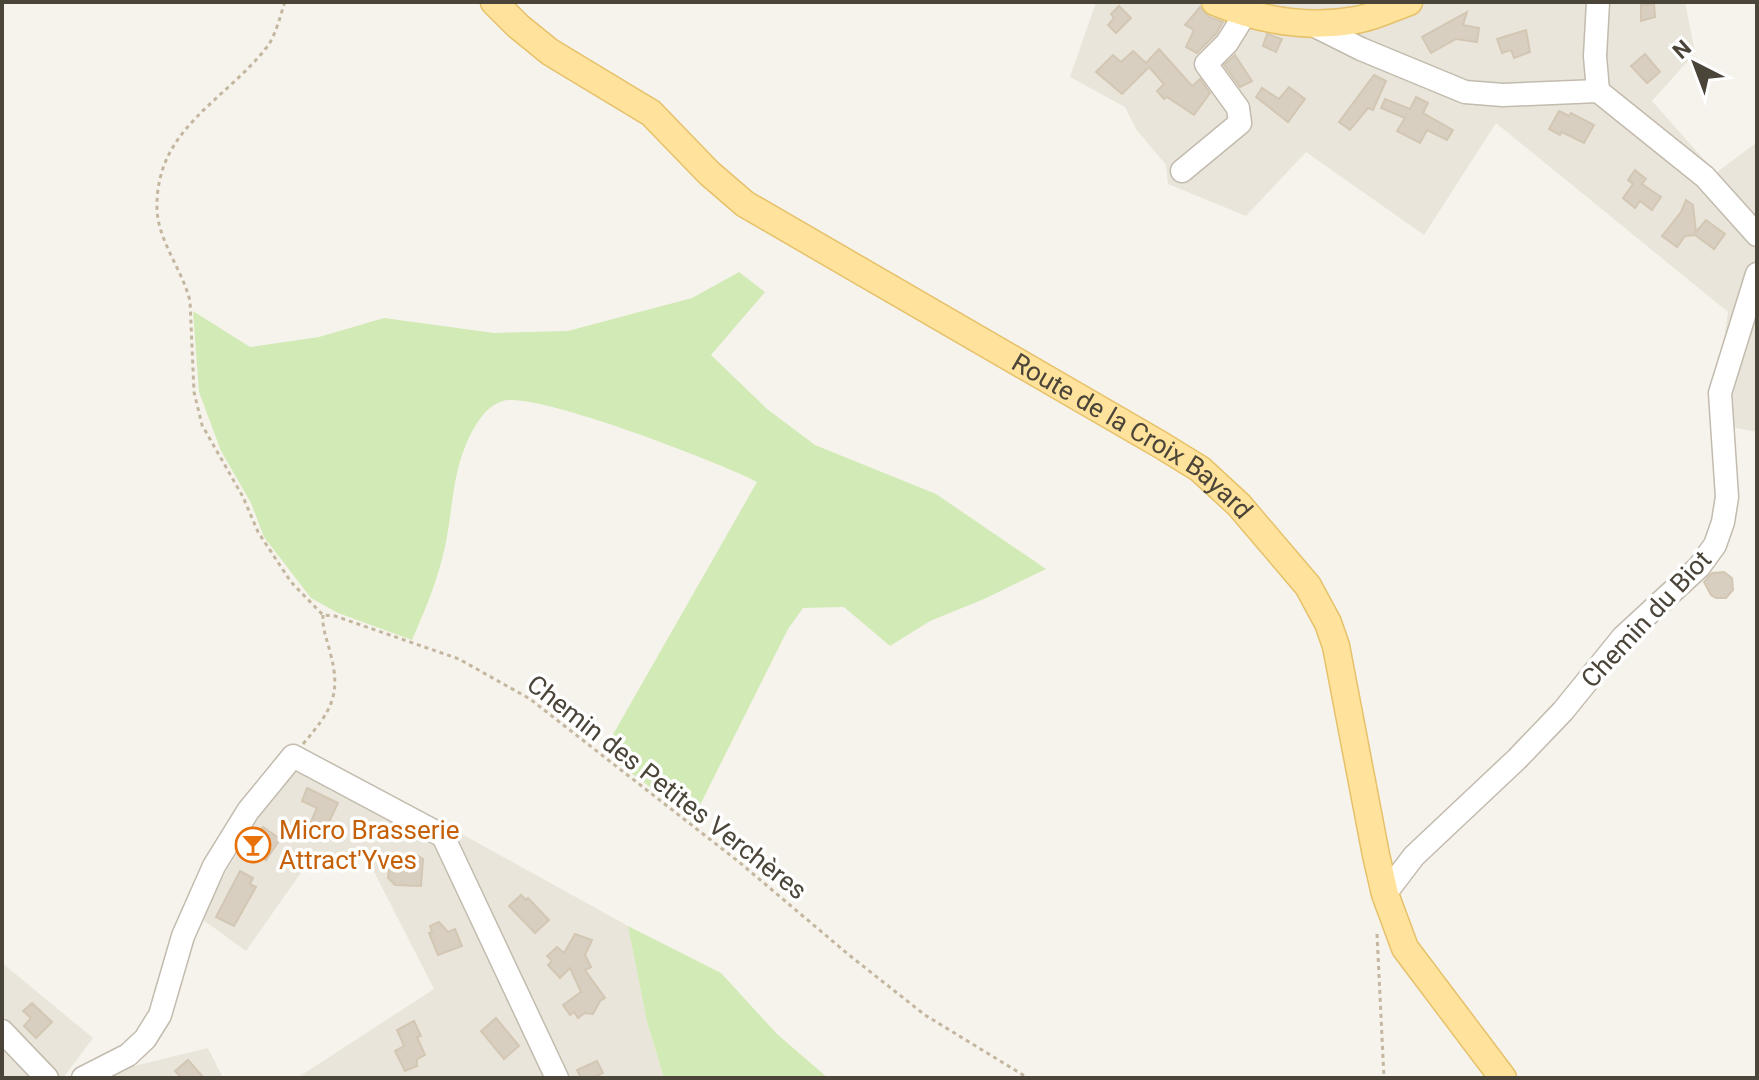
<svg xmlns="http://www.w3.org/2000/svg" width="1759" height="1080" font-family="Roboto,sans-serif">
<rect width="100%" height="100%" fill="#f6f3ec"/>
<!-- residential -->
<g fill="#eae5da">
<path d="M1096,2h589l10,51 -43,48 64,72 41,-31v290l-45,-9 16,-111 -232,-189 -72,112 -118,-83 -60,64 -78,-32 -2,-19 -30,-36 -11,-22 -55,-30z"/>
<path d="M296,755l135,62 197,109 19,96 17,56h-367l137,-89 -67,-131 -53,-4 -68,97 -47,-34z"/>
<path d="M2,963l91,75 -30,40h-61z"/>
<path d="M208,1048l15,30h-126l37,-12z"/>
</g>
<!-- green -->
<g fill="#d2eab5">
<path d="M739,272l26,20 -54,63 56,54 48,36 121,49 110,75 -62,30 -54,22 -40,25 -46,-39 -41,1 -15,21 -95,190 -90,-67 154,-270c-36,-19 -222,-91 -254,-81 -19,5 -31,29 -38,46 -12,29 -13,64 -19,95 -7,35 -20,66 -34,98l-74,-27 -27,-15 -47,-61 -13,-34 -30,-52 -22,-59 -6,-81 57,36 69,-10 65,-19 110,15 74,-2 124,-33z"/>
<path d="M628,926l93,47 56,61 51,44h-164l-17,-56z"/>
</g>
<!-- building -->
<g fill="#d8cfc1" stroke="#d3c7b4" stroke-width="2">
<path d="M1654,4l1,13 -14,4v-16z"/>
<path d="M1119,6l12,12 -15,15 -8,-8 6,-7 -3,-4z"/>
<path d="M1200,7l9,10 14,5 -7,12 -19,19 -11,-6 8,-17 -9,-5z"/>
<path d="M1467,12l-4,13 16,3 -2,14 -21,-3 -25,14 -9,-16z"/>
<path d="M1526,30l4,22 -16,6 -3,-8 -9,3 -5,-14z"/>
<path d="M1267,34l15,5 -6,13 -13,-6z"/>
<path d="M1159,49l33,37 8,-7 10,14 -16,22 -27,-18 -3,2 -7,-8 7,-7 -15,-17 -27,27 -26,-22 17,-17 8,7 12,-11 13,12z"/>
<path d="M1645,54l15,18 -13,11 -16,-17z"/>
<path d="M1235,55l17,26 -12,6 -16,-22z"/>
<path d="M1374,75l12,6 -13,29 -5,-2 -18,22 -11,-8z"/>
<path d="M1289,87l16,12 -17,23 -32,-25 6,-9 17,11z"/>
<path d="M1416,97l12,6 -5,10 30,17 -6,10 -20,-10 -7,13 -23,-12 8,-13 -24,-10 4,-9 25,10z"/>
<path d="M1559,111l10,5 2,-3 23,12 -10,18 -22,-11 -2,3 -11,-6z"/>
<path d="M1635,170l11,9 -4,5 19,13 -9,13 -12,-9 -5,7 -12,-10 10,-14 -5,-4z"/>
<path d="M1686,200l7,5 3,27 10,-12 19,14 -11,15 -19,-14 -10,1 -8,11 -15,-11 19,-24z"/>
<path d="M1724,572l8,6 1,12 -7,8h-10l-5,-3 -7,-13 8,-9z"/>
<path d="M307,788l31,15 -10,21 6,11 -12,6 -7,-12 -6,-3 8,-18 -15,-7z"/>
<path d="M263,827l17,12 -14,21 -17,-12z"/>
<path d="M415,854l8,5 -2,27 -26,-1 -7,-7 1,-9 16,1v-7z"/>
<path d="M240,871l13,7 -3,6 6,3 -22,39 -18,-9z"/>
<path d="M521,895l5,5 2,-2 21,22 -14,13 -26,-27z"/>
<path d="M439,922l9,10 7,-3 7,17 -24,9 -9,-22 3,-1 -2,-6z"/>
<path d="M575,934l17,6 -7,15 6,12 -6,3 20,28 -5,3 -7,13 -8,-1 -7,5 -4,-6 -4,3 -7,-10 18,-13 -11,-24 -10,10 -12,-13 4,-4 -5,-5 10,-9 7,6z"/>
<path d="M32,1003l20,19 -16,16 -12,-12 7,-8 -8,-7z"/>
<path d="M496,1018l23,28 -15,13 -23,-28z"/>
<path d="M414,1021l7,15 -4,1 8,18 -8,4v7l-12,5 -10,-20 9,-5 -7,-16z"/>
<path d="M188,1060l16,18h-22l-7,-7z"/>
<path d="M597,1061l6,12 -11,5h-11l-4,-8z"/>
</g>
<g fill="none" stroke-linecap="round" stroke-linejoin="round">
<!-- minor casing -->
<g stroke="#c2bbae" stroke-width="25">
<g id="minor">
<path d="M1313,25l48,24 104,43 38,3 95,-4 107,86 52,58"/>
<path d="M1598,91l-3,-35 3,-54"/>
<path d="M1182,171l58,-48 -2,-15 -32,-44 21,-21 18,-29"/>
<path d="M1385,894l29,-38 103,-97 46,-48 60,-74 76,-70 16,-22 8,-23 4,-25 -7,-104 37,-119"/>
<path d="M2,1031l45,47"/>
<path d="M83,1078l45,-23 17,-16 15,-24 23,-79 31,-70 34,-55 45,-55 150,80 114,242"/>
</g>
</g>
<!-- major casing -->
<g stroke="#e6c16a" stroke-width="29">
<g id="major">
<path id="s1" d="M494,2l24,24 32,26 101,61 58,60 36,31 416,241 39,24 39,36 69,81 20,37 8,23 40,209 9,39 20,54 98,130"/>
<path d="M1215,2c44,18 93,27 141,18 18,-3 36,-12 53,-18"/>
</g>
</g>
<!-- path -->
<g stroke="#c4b79f" stroke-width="3" stroke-dasharray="4 4" stroke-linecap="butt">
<path d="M285,2c-5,14 -9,33 -18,45 -43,55 -112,82 -110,162 1,32 25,60 33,92l4,91 8,33 41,72 15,35 33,50 32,33 12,1 124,43 71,40 209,163 110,93 76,60 103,63"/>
<path d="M303,744c28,-33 39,-49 27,-92 -3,-13 -8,-23 -7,-37"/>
<path d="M1377,934l7,144"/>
</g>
<!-- minor -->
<use href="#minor" stroke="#fff" stroke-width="22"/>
<!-- major -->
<use href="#major" stroke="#ffe39c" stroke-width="26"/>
</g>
<!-- icons -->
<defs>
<g id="bar-ring" transform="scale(1.8)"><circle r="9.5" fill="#fff" stroke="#e8710a" stroke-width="1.5"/><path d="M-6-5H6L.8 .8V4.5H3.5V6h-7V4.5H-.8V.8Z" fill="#e8710a"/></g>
</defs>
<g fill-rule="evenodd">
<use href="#bar-ring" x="253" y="845"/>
</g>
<g text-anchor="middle" stroke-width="7" stroke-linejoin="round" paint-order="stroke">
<!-- street labels -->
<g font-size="26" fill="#4b4439" stroke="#fff">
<text dy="9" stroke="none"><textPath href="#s1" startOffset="776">Route de la Croix Bayard</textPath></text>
<text transform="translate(1646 619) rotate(-47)" y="9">Chemin du Biot</text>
<text transform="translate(667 787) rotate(38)" y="9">Chemin des Petites Verchères</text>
</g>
<!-- food labels -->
<g font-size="26" fill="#c56008" stroke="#fff" text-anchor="start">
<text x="279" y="839">Micro Brasserie<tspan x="279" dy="30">Attract'Yves</tspan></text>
</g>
</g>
<!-- border -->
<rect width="1759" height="1080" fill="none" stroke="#4b4439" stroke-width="8"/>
<!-- north arrow -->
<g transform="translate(1695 64) rotate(318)" stroke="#ffffff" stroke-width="6" paint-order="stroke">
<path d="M0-6L14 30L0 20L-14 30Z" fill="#4b4439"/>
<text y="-12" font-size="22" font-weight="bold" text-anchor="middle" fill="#4b4439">N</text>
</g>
</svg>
